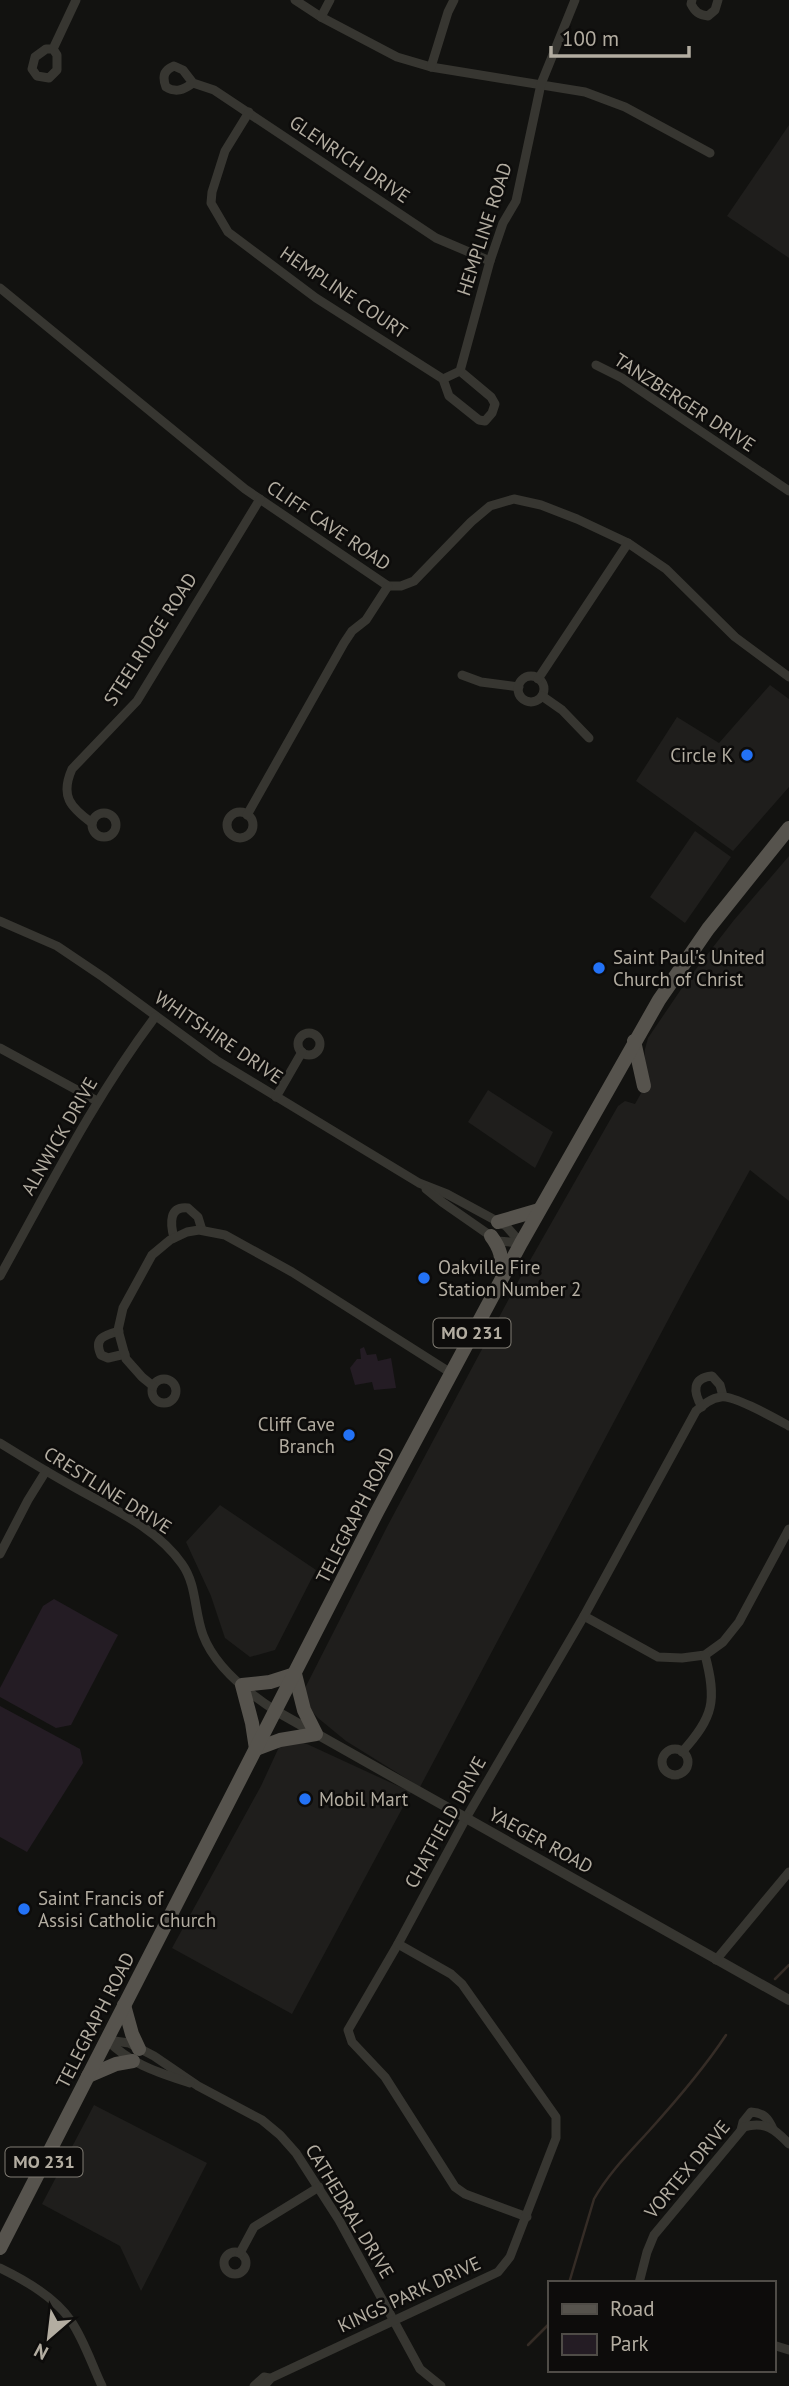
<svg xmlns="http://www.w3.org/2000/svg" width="789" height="2386" font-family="'PT Sans',sans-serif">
<rect width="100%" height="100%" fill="#121210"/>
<!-- built -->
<g fill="#1f1e1c">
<path d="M789,125v133l-62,-42z"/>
<path d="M770,685l19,14v88l-56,64 -97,-70 41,-64 42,26z"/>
<path d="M695,831l36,26 -46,66 -35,-26z"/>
<path d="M789,856v345l-39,-31 -65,118 -265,499 -74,-46 -28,-23 -11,-12 -3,-16 84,-165 132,-247 98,-172 7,-5 10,3 14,-25 -5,-16 1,-14 3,-11 38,-56 48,-62z"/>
<path d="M488,1090l65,42 -18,36 -67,-46z"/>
<path d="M220,1505l96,65 -41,80 -25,7 -25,-19 -14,-42 -25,-54z"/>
<path d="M296,1741l11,3 104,48 -119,222 -120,-66 89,-162 18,-39z"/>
<path d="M94,2105l113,58 -66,128 -21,-45 -78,-42z"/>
</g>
<!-- green -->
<g fill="#241c24">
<path d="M364,1347l3,8 9,-1 2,7 13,-3 5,30 -22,2 -2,-8 -17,3 -5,-17 7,-9h4l-1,-10z"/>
<path d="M54,1599l64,36 -47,90 -15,3 -56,-31v-9l43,-82z"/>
<path d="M0,1706l80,43 3,14 -56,89 -27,-15z"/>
</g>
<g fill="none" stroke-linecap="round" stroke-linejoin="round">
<!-- stream -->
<g stroke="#352c26" stroke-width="2.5">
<path d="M775,1979l14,-14"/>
<path d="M569,2283l25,-84c14,-25 35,-46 54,-67 28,-31 55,-62 78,-97"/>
<path d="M528,2345l21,-21"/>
</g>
<!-- minor -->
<g stroke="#373631" stroke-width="9">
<path d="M295,0l26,17 76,40 34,10 154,25 40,15 85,46"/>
<path d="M692,0l-1,4c4,8 8,11 17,12l7,-6 3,-10"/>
<path d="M321,17l9,-17"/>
<path d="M53,49h-7l-11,8 -3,12 5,7 12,2 8,-8v-15l-4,-6 23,-49"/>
<path d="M431,67l17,-55 6,-12"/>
<path d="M193,83c-10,7 -17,10 -27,4 -4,-10 -2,-17 8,-21l9,4 10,13 21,7 222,148 54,23"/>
<path d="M249,112l-24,39 -13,41 -1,11 17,29 88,66 127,81 6,17 30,24 6,1 7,-8 3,-9 -4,-7 -31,-26"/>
<path d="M0,288l245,201 143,97h13l13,-5 57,-59 19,-16 24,-7 27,6 36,14 51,24 38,26 69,68 54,40"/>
<path d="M596,365l26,13 167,113"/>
<path d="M443,379l17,-8 30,-110 13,-38 13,-22 25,-117 34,-84"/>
<path d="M462,675l19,7 38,5"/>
<circle cx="531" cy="689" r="13"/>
<path d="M538,679l90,-136"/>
<path d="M542,696l20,14 27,28"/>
<circle cx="240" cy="825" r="13"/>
<circle cx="104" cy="825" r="12"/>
<path d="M247,815l97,-172 8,-12 14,-11 22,-34"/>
<path d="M92,823c-22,-16 -32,-27 -20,-54l65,-68 123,-202"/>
<path d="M0,921l57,25 46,31 113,83 203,123 28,11 59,32 15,17"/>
<circle cx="309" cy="1044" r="11"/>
<path d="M0,1048l97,53"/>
<path d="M276,1097l26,-45"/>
<path d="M426,1189l16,13 56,39 23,2"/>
<path d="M174,1238c-4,-15 -5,-32 14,-30l10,9 4,13"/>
<path d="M0,1276c49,-88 94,-178 155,-259"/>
<path d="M119,1331c-14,4 -26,7 -18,24l7,3 17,-4"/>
<circle cx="164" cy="1391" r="12"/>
<path d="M153,1386l-11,-9 -16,-18 -8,-29 5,-22 29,-53 18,-15 17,-8 12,-2 26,5 67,37 159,101"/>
<path d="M702,1407c-9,-15 -10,-29 10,-31l8,9 3,11"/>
<path d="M0,1443c24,15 49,30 74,44 37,21 82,40 108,77 15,21 12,47 21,71 12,32 45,58 73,76"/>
<path d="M0,1554l28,-54 18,-29"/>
<path d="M584,1616l74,41 24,1 23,-3 18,-13 16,-20 50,-93"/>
<circle cx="675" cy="1762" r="13"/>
<path d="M682,1752c32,-35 35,-52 23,-97"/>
<path d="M716,1960l73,-88"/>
<path d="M107,2040l22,3 25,13 44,30 64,34 18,15 16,18 43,67 81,149 21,17"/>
<path d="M107,2040c25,25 50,32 83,43"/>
<path d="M741,2130l2,-8 8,-10c13,1 17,6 22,17"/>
<path d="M527,2217l-62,-23 -10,-7 -70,-110 -33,-35 -4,-12 50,-86 68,-126 118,-202 112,-205c7,-6 15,-13 25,-14 13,-2 55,22 68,29"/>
<circle cx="235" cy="2263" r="11"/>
<path d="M240,2253l14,-26 65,-40"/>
<path d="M0,2268c25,12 55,29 71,53 13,19 21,44 31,65"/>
<path d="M639,2283l8,-31 7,-17 90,-108c21,-6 31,2 45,17"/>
<path d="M773,2345l16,5"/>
<path d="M254,2386l10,-9 5,1"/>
<path d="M264,2386l7,-8 227,-106 12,-15 46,-119v-21l-94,-133 -11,-10 -53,-30"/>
</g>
<!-- tertiary -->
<path stroke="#373631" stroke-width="10" d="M276,1711l513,289"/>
<!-- primary -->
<g stroke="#56534d" stroke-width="14">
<path d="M634,1041l10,45"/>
<path d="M498,1222l41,-12"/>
<path d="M491,1236c9,12 12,22 10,37"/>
<path d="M256,1749l24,-9 36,-6 -12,-24 -9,-36"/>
<path d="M256,1749l-4,-26 -10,-38 28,-3 25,-8"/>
<path d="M124,2005l8,29 7,15"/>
<path d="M88,2076l28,-12 17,-3"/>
<path d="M0,2248l377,-736 144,-269 138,-243 49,-71 81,-101"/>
</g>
</g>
<!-- markers -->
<g fill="#2372f6" stroke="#0d0c0b" stroke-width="2.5">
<circle cx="747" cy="755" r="7"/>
<circle cx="599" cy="968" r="7"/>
<circle cx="424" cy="1278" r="7"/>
<circle cx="349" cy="1435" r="7"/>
<circle cx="305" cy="1799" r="7"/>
<circle cx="24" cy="1909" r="7"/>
</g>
<g text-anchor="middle" stroke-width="5" stroke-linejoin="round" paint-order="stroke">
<!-- shield labels -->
<g fill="#0d0c0b" stroke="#817d74" stroke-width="2">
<rect x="433.5" y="1318.5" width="77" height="29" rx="5"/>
<rect x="5.5" y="2147.5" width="77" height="29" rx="5"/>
</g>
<g font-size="18" font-weight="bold" fill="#b3ada1">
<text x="472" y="1339">MO 231</text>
<text x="44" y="2168">MO 231</text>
</g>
<!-- street labels -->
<g font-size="19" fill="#b3ada1" stroke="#0d0c0b">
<text transform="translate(350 159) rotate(34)" y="7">GLENRICH DRIVE</text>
<text transform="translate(484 229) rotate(-72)" y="7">HEMPLINE ROAD</text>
<text transform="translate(344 292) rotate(34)" y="7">HEMPLINE COURT</text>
<text transform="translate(685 402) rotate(33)" y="7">TANZBERGER DRIVE</text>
<text transform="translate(329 525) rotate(34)" y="7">CLIFF CAVE ROAD</text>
<text transform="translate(150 639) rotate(-57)" y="7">STEELRIDGE ROAD</text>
<text transform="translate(219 1037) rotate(34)" y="7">WHITSHIRE DRIVE</text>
<text transform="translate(59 1136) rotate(-60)" y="7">ALNWICK DRIVE</text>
<text transform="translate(108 1490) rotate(32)" y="7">CRESTLINE DRIVE</text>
<text transform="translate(355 1515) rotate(-63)" y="7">TELEGRAPH ROAD</text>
<text transform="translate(445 1822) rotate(-61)" y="7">CHATFIELD DRIVE</text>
<text transform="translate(541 1840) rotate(29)" y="7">YAEGER ROAD</text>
<text transform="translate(95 2020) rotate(-63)" y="7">TELEGRAPH ROAD</text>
<text transform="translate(687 2169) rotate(-50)" y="7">VORTEX DRIVE</text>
<text transform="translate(350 2211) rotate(59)" y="7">CATHEDRAL DRIVE</text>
<text transform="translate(409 2294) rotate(-25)" y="7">KINGS PARK DRIVE</text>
</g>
<!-- poi labels -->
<g font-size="19" fill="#b3ada1" stroke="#0d0c0b" text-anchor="start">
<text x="733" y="762" text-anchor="end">Circle K</text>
<text x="613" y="964">Saint Paul's United<tspan x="613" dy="22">Church of Christ</tspan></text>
<text x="438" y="1274">Oakville Fire<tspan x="438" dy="22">Station Number 2</tspan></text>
<text x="335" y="1431" text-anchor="end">Cliff Cave<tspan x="335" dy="22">Branch</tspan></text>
<text x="319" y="1806">Mobil Mart</text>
<text x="38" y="1905">Saint Francis of<tspan x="38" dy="22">Assisi Catholic Church</tspan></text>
</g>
</g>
<!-- legend -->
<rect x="548" y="2281" width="228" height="91" fill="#0d0c0b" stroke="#4f4c47" stroke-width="2"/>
<rect x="562" y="2304" width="35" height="10" fill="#56534d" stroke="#4f4c47" stroke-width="2"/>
<text x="610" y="2316" font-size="21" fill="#b3ada1">Road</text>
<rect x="562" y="2334" width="35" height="21" fill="#241c24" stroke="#4f4c47" stroke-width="2"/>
<text x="610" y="2351" font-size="21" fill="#b3ada1">Park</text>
<!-- north arrow -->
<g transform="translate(49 2337) rotate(208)" stroke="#0d0c0b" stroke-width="5" paint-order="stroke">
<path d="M0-5L12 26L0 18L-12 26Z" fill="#b3ada1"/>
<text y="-10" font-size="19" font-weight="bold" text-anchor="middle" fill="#b3ada1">N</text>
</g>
<!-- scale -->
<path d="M551 46v10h138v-10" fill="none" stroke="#b3ada1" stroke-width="3.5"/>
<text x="562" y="46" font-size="21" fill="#b3ada1" stroke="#0d0c0b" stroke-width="5" paint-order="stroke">100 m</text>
</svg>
